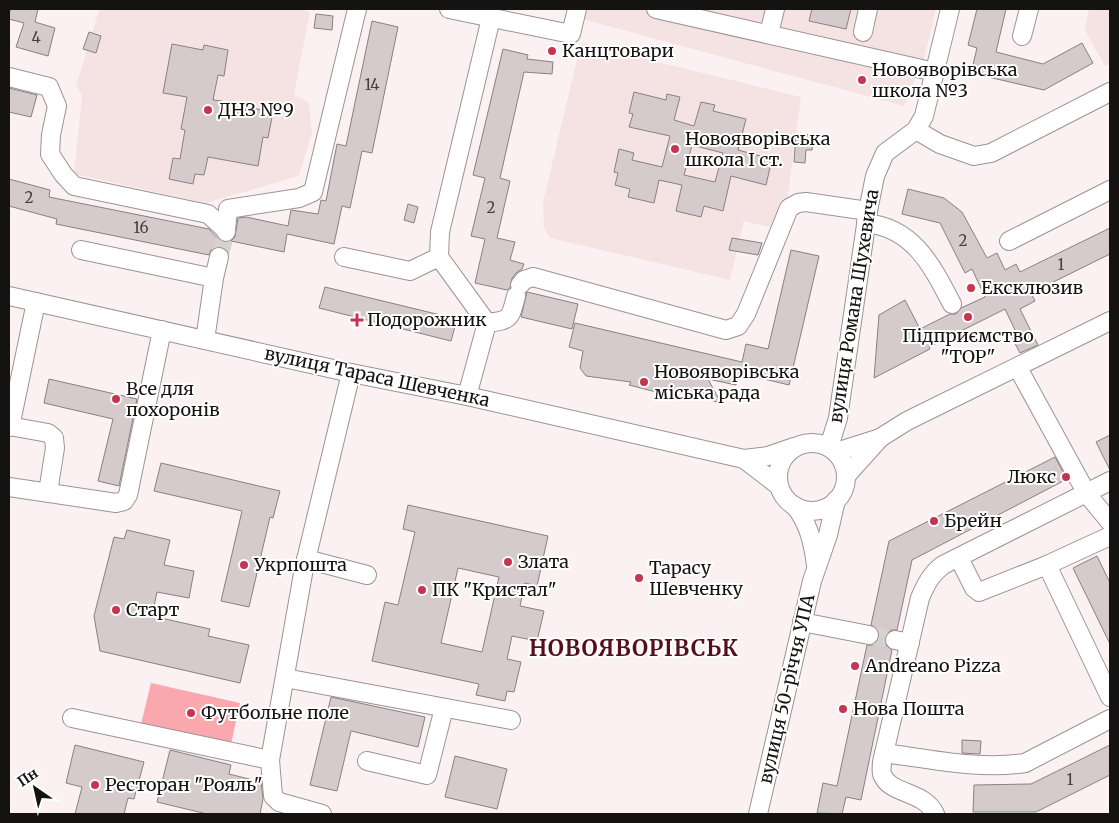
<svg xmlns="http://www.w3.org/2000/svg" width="1119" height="823" font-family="Merriweather,serif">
<rect width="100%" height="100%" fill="#fcf1f2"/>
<!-- built -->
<g fill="#f5e3e3">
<path d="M107,9h192l11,3 -16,83 15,7 3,31 -13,43 -93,27 -132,-29 8,-78 -6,-10 23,-76z"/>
<path d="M585,9h351l-11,46 -21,51 -322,-87z"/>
<path d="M1089,9h21v55l-5,2 -20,-36z"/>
<path d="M581,43l220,54 -16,120 -12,11 -29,-7 -14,59 -180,-42 -6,-10 -1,-26z"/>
</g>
<!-- green -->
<path fill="#faa7ad" d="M151,683l89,20 -9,41 -90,-20z"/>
<!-- building -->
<g fill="#d5cbcc" stroke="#898080" fill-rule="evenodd">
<path d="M10,9h28l-3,13 20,6 -7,28 -32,-9 8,-24 -15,-4z"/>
<path d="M812,9h39l-5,20 -37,-8z"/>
<path d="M977,9h29l-10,43 47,12 39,-21 11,20 -49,27 -73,-17 6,-25 -9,-3z"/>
<path d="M316,14l17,2 -1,14 -18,-2z"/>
<path d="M372,21l26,6 -26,126 -10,-2 -12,57 -8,-2 -8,38 -47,-10 -3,18 -53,-11 4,-4 3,-19 8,-1 42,9 3,-16 27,4 3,-14 5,1 11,-57 9,2z"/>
<path d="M89,32l12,4 -5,17 -13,-4z"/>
<path d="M172,44l31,6 1,-5 24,5 -4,26 -6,-1 -5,25 9,1 -2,8 25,4 1,-6 27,5 -5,26 -5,-1 -5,29 -50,-9 -4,18 -9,-1 -2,10 -24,-5 4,-21 7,1 5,-29 -4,-1 6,-32 -24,-4z"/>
<path d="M503,49l25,6 -1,4 26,3 -1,12 -28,-2 -24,106 10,3 -13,57 18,4 -5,18 14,4 -2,5 -6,4 -4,5 -2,10 -3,2 -32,-7 10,-44 -14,-3 14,-58 -12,-3z"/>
<path d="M9,88l28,7 -6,22 -22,-5z"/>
<path d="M634,92l32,8 1,-6 13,3 -6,23 20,6 7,-24 14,3 -2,6 33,8 -8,31 34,9 -6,26 -35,-9 -8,35 -19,-5 -3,11 -25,-6 6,-26 -23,-5 -5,23 -26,-6 2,-8 -15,-4 3,-12 -4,-1 5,-23 15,4 -2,7 30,7 8,-31 -41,-9 4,-13 -4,-1zM692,145l31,8 -8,29 -31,-7z"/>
<path d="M796,134l18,1 -2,15h-6l-1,13 -11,-1z"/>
<path d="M9,179l41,11 -1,7 160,32 11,12 7,2 -2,6 -4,-2h-5l-5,3 -2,5 -153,-31 1,-5 -48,-13z"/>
<path d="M908,189l36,9 18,14 25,46 10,-5 8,17 11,-6 4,8 90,-44v26l-79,39 4,8 -15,8 18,36 -18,8 -11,-21 6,-2 -10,-21 -76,38 1,2 -56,29 5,-63 26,-15 15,29 30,-15h6l5,-6 24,-11 -13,-28 -7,4 -25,-50 -38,-9z"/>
<path d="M408,204l10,3 -4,16 -10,-3z"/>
<path d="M732,238l30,5 -4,12 -29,-5z"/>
<path d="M791,250l28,6 -30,129 -50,-12 -3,12 -28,-6 13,24 -57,-16v7l-35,-9 2,-3 -45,-6 -6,-8 3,-17 -14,-4 6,-24 167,39 4,-18 22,5z"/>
<path d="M325,287l132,32 -6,22 -132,-33z"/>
<path d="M527,292l51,12 -6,25 -51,-12z"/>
<path d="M49,379l88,20 -18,87 -21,-5 15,-62 -69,-16z"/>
<path d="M1110,435v35l-14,-28z"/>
<path d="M1055,457l12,22 -155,81 -15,70h-6l-6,7v7l7,6 -31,150 -15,-3 -4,17 -25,-1 6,-30 14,3 30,-141h6l6,-8v-6l-8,-6 18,-84z"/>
<path d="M161,463l119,28 -7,27 -3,-1 -21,90 -28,-6 21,-90 -88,-20z"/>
<path d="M408,505l140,31 -11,50 -12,-3 -5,23 24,5 -7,30 -25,-5 -5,23 14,3 -7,30 -7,-1 -2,10 -29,-6 3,-11 -107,-23 13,-59 13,3 17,-73 -12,-3zM458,568l41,9 -17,75 -41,-9z"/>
<path d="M127,530l43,10 -6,25 30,6 -5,27 -32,-6 -5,24 58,13 -2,7 41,9 -9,38 -140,-32 -6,-35 20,-79 10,2z"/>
<path d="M1097,556l13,27v61l-37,-76z"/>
<path d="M331,697l94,20 -7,30 -67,-16 -14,60 -27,-6z"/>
<path d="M962,740l19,1 -1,13 -18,-1z"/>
<path d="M75,745l69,17 -10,37 -6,-1 -4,16h-49l7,-27 -16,-4z"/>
<path d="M1110,745v30l-74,37h-63l1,-27 57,-1z"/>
<path d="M170,750l61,15 -2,9 32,8 2,17 -3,15h-53l-50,-12z"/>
<path d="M455,756l52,13 -10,40 -52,-12z"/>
</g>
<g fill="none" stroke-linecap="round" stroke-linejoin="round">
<!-- minor-tunnel -->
<g stroke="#d9d0d0" stroke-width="18" stroke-dasharray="18 9" stroke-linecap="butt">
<path d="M219,257l7,-25"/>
<path d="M869,635l26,5"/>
</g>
<!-- minor casing -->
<g stroke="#9d9394" stroke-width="20">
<g id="minor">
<path d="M449,9l122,25 6,-25"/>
<path d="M656,9l279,63"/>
<path d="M863,32l5,-23"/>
<path d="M769,34l6,-25"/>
<path d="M1022,36l7,-27"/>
<path d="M9,77l40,10 8,19 -6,29 -1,19 13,20 11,12 134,28 18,16v2"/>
<path d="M916,130l24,14 34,12 17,-3 119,-61"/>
<path d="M866,223c48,5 66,43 86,81"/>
<path d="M226,230l2,-21 71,-11 14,-6 44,-183"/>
<path d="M1009,241l101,-51"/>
<path d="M81,250l133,28"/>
<path d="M344,257l66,14 29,-14"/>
<path d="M520,285l4,-5 9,-3 193,53 12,-4 8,-12 43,-106 9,-5 8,-1 62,9"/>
<path d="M9,296l342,77 116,23 277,63 24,-3 26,-9"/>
<path d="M487,323c24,-3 23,-4 29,-27"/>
<path d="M205,340l9,-62 5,-21"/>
<path d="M1018,368l69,126 23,28"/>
<path d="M467,396l20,-73 -48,-66 1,-25 51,-214"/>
<path d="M9,426l39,7 6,5 1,10 -7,44"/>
<path d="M10,427l26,-125"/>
<circle cx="812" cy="477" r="34"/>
<path d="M829,447l9,-29 30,-207 7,-35 10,-23 31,-23 8,-14 26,-107"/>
<path d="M836,452l44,-14 27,-17 203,-100"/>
<path d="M744,459l35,27"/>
<path d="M846,476l34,-38"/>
<path d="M9,487l107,16 8,-2 4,-6 34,-165"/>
<path d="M795,506c14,18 18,37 21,59"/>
<path d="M959,558l15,30 5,4 68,-27 63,132"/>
<path d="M306,559l61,16"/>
<path d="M1047,565l63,-29"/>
<path d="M802,622l67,13"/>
<path d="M895,640l15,3"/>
<path d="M285,678l226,42"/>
<path d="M72,718l198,42 34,-192 47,-195"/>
<path d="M884,753c46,6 95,17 141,10l85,-44"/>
<path d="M270,760l3,36 6,6 43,12"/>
<path d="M367,761l60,14 17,-67"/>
<path d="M758,814l54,-233 16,-46 8,-35"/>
<path d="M935,814c-11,-24 -46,-19 -53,-40 -1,-3 0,-9 0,-12l38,-164c6,-14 11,-24 23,-33l167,-84"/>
</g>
</g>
<!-- minor -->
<use href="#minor" stroke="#fff" stroke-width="18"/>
</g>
<!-- markers -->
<g fill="#c53550" stroke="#fff" stroke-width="2">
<circle cx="552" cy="51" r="5"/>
<circle cx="862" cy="80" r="5"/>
<circle cx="208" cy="110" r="5"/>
<circle cx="675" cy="149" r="5"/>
<circle cx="971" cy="288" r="5"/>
<circle cx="968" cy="317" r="5"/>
<path d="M354.5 312.5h5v5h5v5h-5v5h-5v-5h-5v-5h5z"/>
<circle cx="644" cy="382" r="5"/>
<circle cx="116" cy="399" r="5"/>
<circle cx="1066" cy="477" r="5"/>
<circle cx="934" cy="521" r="5"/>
<circle cx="508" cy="562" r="5"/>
<circle cx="244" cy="565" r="5"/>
<circle cx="639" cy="578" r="5"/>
<circle cx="422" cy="590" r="5"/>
<circle cx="116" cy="610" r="5"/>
<circle cx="855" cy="666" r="5"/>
<circle cx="843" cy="709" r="5"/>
<circle cx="191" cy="713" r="5"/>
<circle cx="95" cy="785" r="5"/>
</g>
<g text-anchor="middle" stroke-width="4" stroke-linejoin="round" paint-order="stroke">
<!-- number labels -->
<g font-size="15" fill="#454040">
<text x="36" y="43">4</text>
<text x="372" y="90">14</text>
<text x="29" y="203">2</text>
<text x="491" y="213">2</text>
<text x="141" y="233">16</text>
<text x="963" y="246">2</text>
<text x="1061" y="270">1</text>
<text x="1070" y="785">1</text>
</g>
<!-- poi labels -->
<g font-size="18" fill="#151212" stroke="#fff" text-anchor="start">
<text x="562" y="57">Канцтовари</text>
<text x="872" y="76">Новояворівська<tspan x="872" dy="21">школа №3</tspan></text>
<text x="218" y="116">ДНЗ №9</text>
<text x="685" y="145">Новояворівська<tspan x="685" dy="21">школа І ст.</tspan></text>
<text x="981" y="294">Ексклюзив</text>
<text x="367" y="326">Подорожник</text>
<text x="968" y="342" text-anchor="middle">Підприємство<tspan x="968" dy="21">"ТОР"</tspan></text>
<text x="654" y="378">Новояворівська<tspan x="654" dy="21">міська рада</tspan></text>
<text x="126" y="395">Все для<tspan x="126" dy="21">похоронів</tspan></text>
<text x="1056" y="483" text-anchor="end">Люкс</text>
<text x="944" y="527">Брейн</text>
<text x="518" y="568">Злата</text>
<text x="254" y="571">Укрпошта</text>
<text x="649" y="574">Тарасу<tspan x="649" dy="21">Шевченку</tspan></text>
<text x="432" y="596">ПК "Кристал"</text>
<text x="126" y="616">Старт</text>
<text x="865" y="672">Andreano Pizza</text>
<text x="853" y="715">Нова Пошта</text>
<text x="201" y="719">Футбольне поле</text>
<text x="105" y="791">Ресторан "Рояль"</text>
</g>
<!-- street labels -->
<g font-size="18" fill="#151212" stroke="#fff">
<text transform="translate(854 306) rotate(-81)" y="6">вулиця Романа Шухевича</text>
<text transform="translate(377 377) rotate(12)" y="6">вулиця Тараса Шевченка</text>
<text transform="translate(787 689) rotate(-77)" y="6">вулиця 50-річчя УПА</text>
</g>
<!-- district labels -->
<g font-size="22" font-weight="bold" letter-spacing="1" fill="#540e1c" stroke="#fff">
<text x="634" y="656">НОВОЯВОРІВСЬК</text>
</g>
</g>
<!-- border -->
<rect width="1119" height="823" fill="none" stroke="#151212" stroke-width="20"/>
<!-- north arrow -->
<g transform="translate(35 788) rotate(326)" stroke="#ffffff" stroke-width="4" paint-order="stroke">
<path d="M0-4L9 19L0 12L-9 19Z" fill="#151212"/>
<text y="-8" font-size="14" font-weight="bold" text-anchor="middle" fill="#151212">Пн</text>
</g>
</svg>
